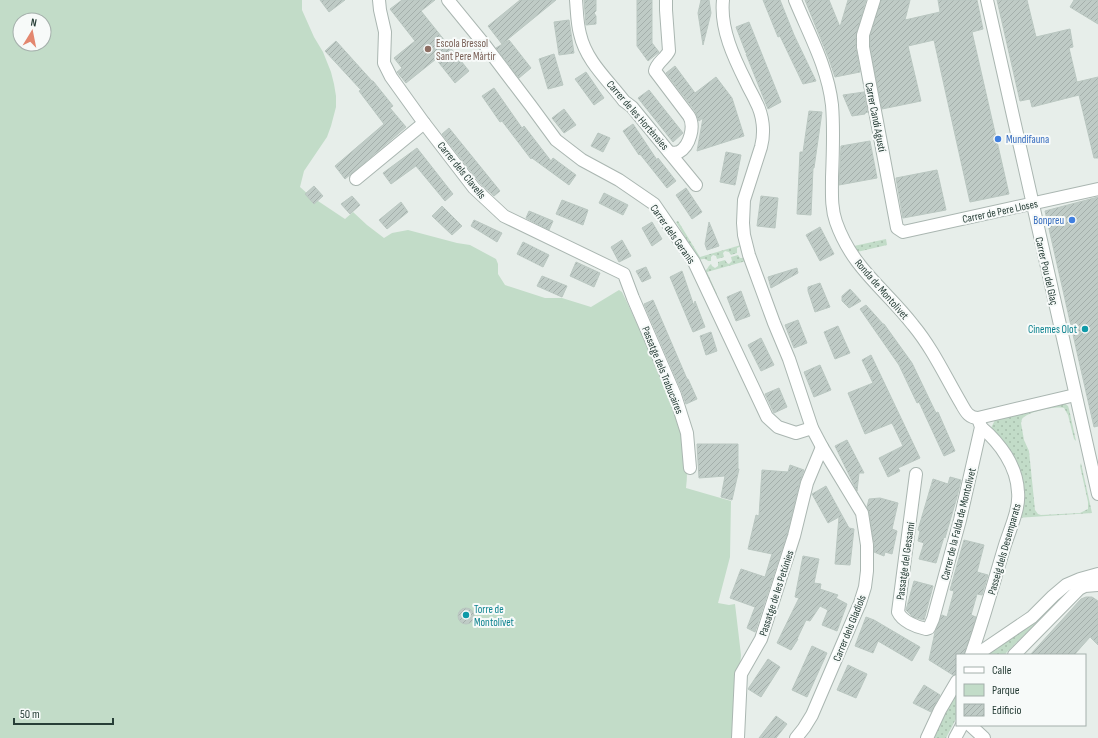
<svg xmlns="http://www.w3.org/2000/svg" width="1098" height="738" font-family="'Sofia Sans Condensed',sans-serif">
<defs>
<pattern id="grass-dots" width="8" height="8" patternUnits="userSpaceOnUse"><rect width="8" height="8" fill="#c2dcc8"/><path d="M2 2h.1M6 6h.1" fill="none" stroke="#a7beac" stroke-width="1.8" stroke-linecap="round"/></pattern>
<pattern id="building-hatch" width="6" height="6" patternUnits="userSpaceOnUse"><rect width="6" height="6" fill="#bfcbc6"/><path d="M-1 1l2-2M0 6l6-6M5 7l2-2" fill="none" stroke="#a4afab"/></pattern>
</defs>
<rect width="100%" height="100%" fill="#e7eeea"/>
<!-- grass -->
<g fill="url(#grass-dots)">
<path d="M678,221l22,36 41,-12v1l-4,2v5l-6,2 -2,-3 -4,-1 -2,2 1,4 -7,2 -1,-3 -3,-1 -2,2v4h-3c-3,-3 -6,-2 -9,-1l-23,-38z"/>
<path d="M886,239l1,6 -30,7 -3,-6z"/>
<path d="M738,255l2,3h5l1,3 -39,11 10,22 -2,1 -11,-23c4,-3 4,-6 7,-8l1,2 3,2 3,-2v-4l7,-2 2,3 2,1 3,-3 -1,-4z"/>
<path d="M1064,403l4,3 1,3 7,32 -2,-2 -6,-24 -4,-7c-10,-2 -36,4 -42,11l-1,4 3,17 5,11 6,59 3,4 3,1 39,-2 8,-4v-7l-8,-36 1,-3 11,50 -77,5 5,-26 -30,-62 5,-10z"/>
<path d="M1038,619v2l-34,34h-21z"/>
<path d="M957,689v28l-11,21h-14z"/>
</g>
<!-- green -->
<path fill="#c2dcc8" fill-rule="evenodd" d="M0,0h302v10l12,27 9,15 8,20 3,12 2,12v11l-5,19 -4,11 -23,34 -4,16 9,8 36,24 8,-7 14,13 17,13 8,-5 16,-3 49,13 13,2 26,14 2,5v10l7,11 40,13h17l29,9 28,-17 3,2c10,20 19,41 29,61 19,41 41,88 35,135l45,13 -1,56 -12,46 11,2 6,-1 6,51 -7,83h-734zM20,20h24v24h-24z"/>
<!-- building -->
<g fill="url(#building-hatch)" stroke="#bac7c1">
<path d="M320,0h25l-16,12z"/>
<path d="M402,0h33l-14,11 48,60 -14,12 -19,-24 -30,24 -9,-11 5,-4 -8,-10 21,-17 -25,-32z"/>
<path d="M520,0h36l-54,44 -14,-18z"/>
<path d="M584,0h12v11l-2,2 2,3v8l-10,1z"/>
<path d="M637,0h15v43l7,9 -11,9 -11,-15z"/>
<path d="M701,0h8l2,13 -8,32 -5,-32z"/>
<path d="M763,0h17l14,35 22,46 -13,3 -23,-48 -2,1z"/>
<path d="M805,0h24l11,27 8,-27h18l-10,35v13l4,24 -25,5 -6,-18z"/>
<path d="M881,0h29l-5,20 35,-8 -2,-12h39l6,29 -11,3 37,162 -39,8 -36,-162 -26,6 13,55 -39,8 -12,-63v-10z"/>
<path d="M997,0h30l9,37 34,-8 3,18 -4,1 8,34 21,-5v81h-4l-15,-63 -47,12 -2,-8 -10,2z"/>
<path d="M1074,0h24v24l-28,-17z"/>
<path d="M569,20l5,33 -15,2 -5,-33z"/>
<path d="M749,22l32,80 -13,7 -22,-55 2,-1h-2l-10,-26z"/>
<path d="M509,40l22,28 -12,10 -23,-30z"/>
<path d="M336,41l36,40h1l20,25 -3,2 16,19 -61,52 -10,-13 49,-42 -25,-33 2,-1 -36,-39z"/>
<path d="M554,54l9,31 -15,4 -9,-30z"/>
<path d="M675,66l20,27 21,-16 16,21 12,38 -47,15 6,-33 -4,3 -4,-10 -29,-38z"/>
<path d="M586,72l18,26 -10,7 -19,-26z"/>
<path d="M494,88l28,40 2,-2 27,35 2,-3 23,17 -7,10 -37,-27 -1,1 -29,-38 -2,1 -18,-26z"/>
<path d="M649,90l34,43 -10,9 -35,-44z"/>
<path d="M864,92l4,20 -3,1v1l-13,2 -9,-21z"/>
<path d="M564,109l12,16 -12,8 -12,-15z"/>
<path d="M809,111l13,1 -8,56h-1l-2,47 -14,-1 3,-62h3z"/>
<path d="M633,124l24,36 1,-2 18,23 -9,7 -27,-34 -1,1 -16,-24z"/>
<path d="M449,128l51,63 -6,5 -14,-13 -38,-49z"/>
<path d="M598,133l12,5 -7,14 -12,-6z"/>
<path d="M870,141l7,37 -38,7 2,-39z"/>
<path d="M417,148l36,46 -8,7 -29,-35 -25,18 -8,-11z"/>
<path d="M726,152l15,3 -6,30 -15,-3z"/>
<path d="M937,170l9,40 -43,8 -7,-40z"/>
<path d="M314,186l9,10 -9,8 -9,-10z"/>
<path d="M686,188l16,24 -10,7 -16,-24z"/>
<path d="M604,193l24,12 -5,10 -24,-12z"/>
<path d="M352,196l8,9 -10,9 -9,-10z"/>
<path d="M761,196l17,2 -3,30 -18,-2z"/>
<path d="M1098,197v229l-4,1 -49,-216z"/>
<path d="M562,200l26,10 -5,15 -27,-11z"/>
<path d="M401,202l7,10 -21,17 -8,-9z"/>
<path d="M442,206l20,20 -10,9 -20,-19z"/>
<path d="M529,211l24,10 -4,9 -23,-12z"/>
<path d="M474,220l28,13 -5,9 -26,-16z"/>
<path d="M652,222l10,17 -10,7 -10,-18z"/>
<path d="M709,222l10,24 -12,4 -2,-6z"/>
<path d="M820,227l14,27 -14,7 -14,-26z"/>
<path d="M622,240l9,16 -12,6 -8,-15z"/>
<path d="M523,242l26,13 -6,12 -26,-13z"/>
<path d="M576,262l24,11 -6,14 -24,-11z"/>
<path d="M646,267l5,11 -9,4 -6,-11z"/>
<path d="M797,268l1,5 -27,15 -3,-11z"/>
<path d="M682,271l12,35 1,-5 10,26 -12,5 -23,-55z"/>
<path d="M542,276l25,10 -5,11 -25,-11z"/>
<path d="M820,283l10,24 -15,5 -7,-21v-4z"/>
<path d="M850,289l11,12 -12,7 -7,-7v-5z"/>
<path d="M741,291l9,25 -14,5 -9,-24z"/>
<path d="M653,300l34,79h1l9,20 -11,5 -4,-12 -38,-88z"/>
<path d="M866,305l17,19h1l28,39 24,50 2,-1 17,39 -11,5 -25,-54 -2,1 -18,-38 -39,-56z"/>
<path d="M798,320l9,23 -13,5 -9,-23z"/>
<path d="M838,326l12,27 -15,6 -11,-27z"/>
<path d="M711,332l6,19 -11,4 -6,-19z"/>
<path d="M761,338l13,27 -13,6 -13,-26z"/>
<path d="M871,355l49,103 -22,10 2,3 -12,6 -9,-19 24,-12 -11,-23 -27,11 -17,-41 25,-10 -11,-23z"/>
<path d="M820,365l11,25 -17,7 -10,-25z"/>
<path d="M779,388l8,19 -13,6 -9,-19z"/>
<path d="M847,440l17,33h-5l-2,18 -22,-45z"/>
<path d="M697,444h41v25h1l-7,31 -11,-3 4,-21 -26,2z"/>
<path d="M790,465l14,5 -4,11 -13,53 -32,98 -8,-4 8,-21 -25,-9 11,-29 24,8 7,-23 -24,-5 8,-34 3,1 3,-46 26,2z"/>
<path d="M950,477l11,3 -4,17 -12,41 -1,-1 -8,26 -17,-4 5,-16 -6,-2 2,-10 -2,-1 15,-51 15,5z"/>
<path d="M826,486l23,42 5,1 -4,36 -15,-1 4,-47 -11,6 -16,-29z"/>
<path d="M880,498l18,5 -6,26 5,2 -5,23 -7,-2 -1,4 -10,-4v-8l-5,-32 -2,-5 2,-8z"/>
<path d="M964,540l20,5 -7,27 11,3 -6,20 -5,-1 -6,21 5,2 -12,38h-7v19l-4,1 -24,-15 6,-28 7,-17 5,2 7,-26 -4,-1z"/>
<path d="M803,556l16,3 -5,24 7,1 -1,5 18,6 -2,3 11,6 -10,27 -15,-6 6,-15 -8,-4 -10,15 -4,-1 -9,19h1l-7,11 -14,-7 22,-45 -4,-1z"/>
<path d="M914,581l19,5 -9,34 -11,-3 -7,-7z"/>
<path d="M1086,597h6l6,4v44l-8,-8 -16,18h-44l51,-56z"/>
<circle cx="466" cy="616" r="8"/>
<path d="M866,617l8,3 46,27 -8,14 -34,-20 -5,12 -18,-7z"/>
<path d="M812,646l15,7 -20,44 -15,-7z"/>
<path d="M768,659l12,8 -19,30 -13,-8z"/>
<path d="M848,665l19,9 -11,24 -19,-8z"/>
<path d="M924,685l16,10 -9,17 -18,-9z"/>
<path d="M776,716l11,8 -11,14h-17z"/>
</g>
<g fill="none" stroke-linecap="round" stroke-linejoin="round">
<!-- street casing -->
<g stroke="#aab6b1" stroke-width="14">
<g id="street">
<path d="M379,0l1,10 5,22 -1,31 7,14 33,46 50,65 30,28 120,58 9,24 42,97 12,38 3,35"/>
<path d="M448,0l36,44 47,62 25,34 26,20 37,20 35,24 40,58 73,155 11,10 18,6 16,-5"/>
<path d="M576,0c1,11 1,23 4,34 6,27 28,46 44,67l8,6 64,78"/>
<path d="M666,0v10l3,41c-3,7 -13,12 -14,20l34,45c6,10 1,30 -10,36 -3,1 -6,1 -10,0"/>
<path d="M723,0c-3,29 11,58 23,82 3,7 7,13 10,20 7,13 9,30 5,45l-17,53 -1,23 1,12 5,20 25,68 15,36 23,69 10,19 40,66 5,32v26l-2,16 -5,16 -48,112 -8,13 -8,10"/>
<path d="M795,0c14,34 33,68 37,105 2,24 1,48 0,72 0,16 -1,31 4,45 16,46 49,67 77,103 20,24 33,53 49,80 4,7 7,13 16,13l97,-23"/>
<path d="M874,0l-11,35v12l34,181 6,4 195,-43"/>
<path d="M987,0l111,494"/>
<path d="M356,179l68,-56"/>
<path d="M916,474l-18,138c4,9 18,15 28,17l3,-1 4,-9 27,-99 21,-93 -3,-9"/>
<path d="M971,655c13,-36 23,-74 34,-110 5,-16 15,-37 13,-53 -1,-26 -18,-49 -37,-65"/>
<path d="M976,655l56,-38 21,-21 13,-11 14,-6 18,-5"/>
<path d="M1014,655l65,-66 6,-3 13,-1"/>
<path d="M970,725l14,13"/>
<path d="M738,738l3,-64 20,-35 33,-103 13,-53 15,-36"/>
<path d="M927,738l13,-28 17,-29"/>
<path d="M955,738l7,-13"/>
</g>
</g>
<!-- street -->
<use href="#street" stroke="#fff" stroke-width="12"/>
</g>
<!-- markers -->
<circle fill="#8d6e63" stroke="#f7faf9" stroke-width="1.5" cx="428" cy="49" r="4"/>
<g fill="#3f7fe0" stroke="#f7faf9" stroke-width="1.5">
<circle cx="998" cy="139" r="4"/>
<circle cx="1072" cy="220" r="4"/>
</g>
<g fill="#0f9aa8" stroke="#f7faf9" stroke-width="1.5">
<circle cx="1085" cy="329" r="4"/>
<circle cx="466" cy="615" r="4"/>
</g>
<g text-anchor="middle" stroke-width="4" stroke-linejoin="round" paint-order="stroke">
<!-- education labels -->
<g font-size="11" fill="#785e54" stroke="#f7faf9" text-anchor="start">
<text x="436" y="47">Escola Bressol<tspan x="436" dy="13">Sant Pere Màrtir</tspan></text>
</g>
<!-- street labels -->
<g font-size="11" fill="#273e37" stroke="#f7faf9">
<text transform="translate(638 115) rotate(49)" y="4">Carrer de les Hortènsies</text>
<text transform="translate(876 117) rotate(79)" y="4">Carrer Candi Agustí</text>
<text transform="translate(462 170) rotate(51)" y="4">Carrer dels Clavells</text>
<text transform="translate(1000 211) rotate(-12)" y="4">Carrer de Pere Lloses</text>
<text transform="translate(673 234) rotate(55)" y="4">Carrer dels Geranis</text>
<text transform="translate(1047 271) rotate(77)" y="4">Carrer Pou del Glaç</text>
<text transform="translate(882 289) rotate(49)" y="4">Ronda de Montolivet</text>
<text transform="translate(663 370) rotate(68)" y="4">Passatge dels Trabucaires</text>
<text transform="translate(958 524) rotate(-76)" y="4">Carrer de la Falda de Montolivet</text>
<text transform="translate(1004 549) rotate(-74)" y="4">Passeig dels Desemparats</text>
<text transform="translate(905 561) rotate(-82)" y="4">Passatge del Gessamí</text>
<text transform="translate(776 593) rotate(-72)" y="4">Passatge de les Petúnies</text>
<text transform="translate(849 628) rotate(-68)" y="4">Carrer dels Gladiols</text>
</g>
<!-- shop labels -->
<g font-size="11" fill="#366cbe" stroke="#f7faf9" text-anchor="start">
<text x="1006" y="143">Mundifauna</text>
<text x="1064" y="224" text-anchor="end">Bonpreu</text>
</g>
<!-- culture labels -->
<g font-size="11" fill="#0d838f" stroke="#f7faf9" text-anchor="end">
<text x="1077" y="333">Cinemes Olot</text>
<text x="474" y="613" text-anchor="start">Torre de<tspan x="474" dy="13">Montolivet</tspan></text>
</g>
</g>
<!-- legend -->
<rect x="956" y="654" width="130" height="72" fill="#f7faf9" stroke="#a4afab"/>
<rect x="964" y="667" width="20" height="6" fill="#ffffff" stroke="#a4afab"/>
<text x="992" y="674" font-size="12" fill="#273e37">Calle</text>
<rect x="964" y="684" width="20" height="12" fill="#c2dcc8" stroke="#a4afab"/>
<text x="992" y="694" font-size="12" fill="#273e37">Parque</text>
<rect x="964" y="704" width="20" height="12" fill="url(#building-hatch)" stroke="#a4afab"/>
<text x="992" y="714" font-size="12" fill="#273e37">Edificio</text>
<!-- north arrow -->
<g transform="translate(32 32) rotate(10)"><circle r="19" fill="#f7faf9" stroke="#a4afab"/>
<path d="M0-3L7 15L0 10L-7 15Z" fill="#e3876f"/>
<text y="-6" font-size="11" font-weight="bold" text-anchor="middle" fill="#273e37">N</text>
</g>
<!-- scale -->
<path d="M14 718v6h99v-6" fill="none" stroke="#273e37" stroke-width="2"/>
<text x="20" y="718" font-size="12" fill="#273e37" stroke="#f7faf9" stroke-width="3" paint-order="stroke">50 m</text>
</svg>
